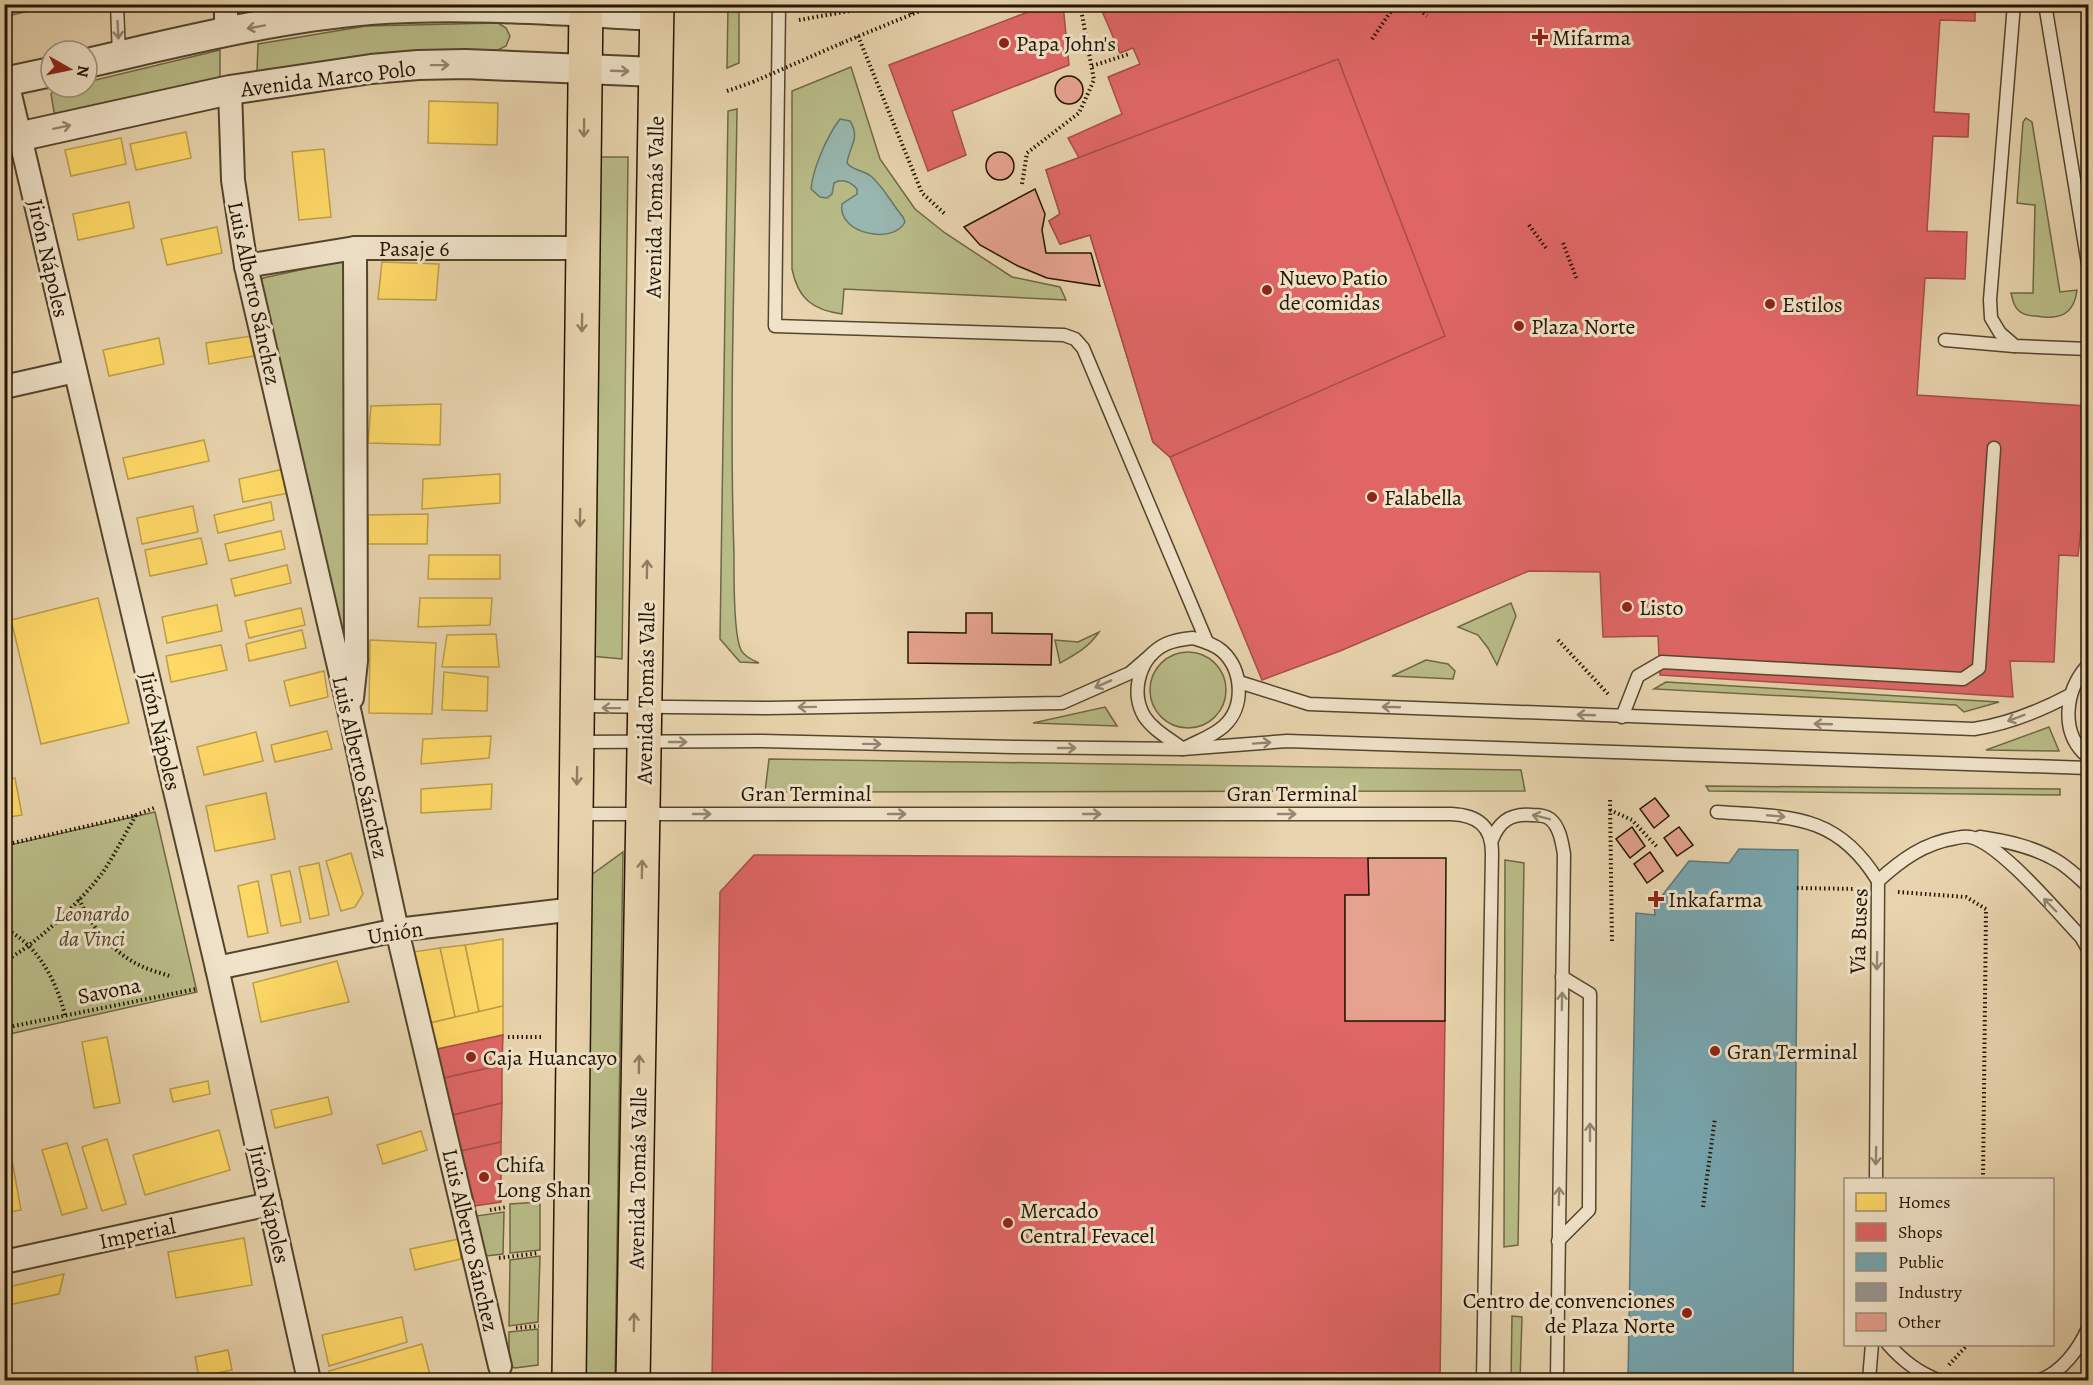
<svg xmlns="http://www.w3.org/2000/svg" width="2093" height="1385" font-family="Alegreya,serif">
<rect width="100%" height="100%" fill="#e8d4ae"/>
<filter id="stains"><feTurbulence type="fractalNoise" baseFrequency=".00333" numOctaves="4"/><feColorMatrix values="0 0 0 0 .2 0 0 0 0 .09 0 0 0 0 .02 0 0 0 .5 -.17"/></filter>
<radialGradient id="worn" r=".72"><stop offset=".6" stop-color="#630" stop-opacity="0"/><stop offset="1" stop-color="#630" stop-opacity=".3"/></radialGradient>
<!-- green -->
<g fill="#b9bc88" stroke="#6e6844" stroke-width="1.5">
<path d="M728,5h11v58l-12,5z"/>
<path d="M498,23l8,5 4,8 -4,10 -8,4 -80,1 -43,3 -118,18 1,-28 108,-18z"/>
<path d="M220,50v31l-160,35 -6,-4 -3,-18c9,-10 24,-7 36,-7v-5z"/>
<path d="M851,67l29,92 35,50 30,24 67,44 48,10 6,13 -222,-11 -2,25c-29,-4 -44,-15 -50,-45v-178z"/>
<path d="M737,109c-2,148 -8,297 -3,446 0,19 -1,79 7,95 3,6 11,10 18,13l-19,-1 -20,-23 8,-528z"/>
<path d="M2026,118l6,4 28,170 17,-2c-3,25 -18,30 -41,26 -6,0 -13,-1 -18,-6 -5,-5 -5,-10 -7,-17h22l2,-88 -18,-2 6,-81z"/>
<path d="M598,157h30l-6,502 -32,-3z"/>
<path d="M341,261l7,9v395l-89,-382 4,-5z"/>
<path d="M1511,603l5,13 -19,49 -9,-17 -10,-13 -20,-8z"/>
<path d="M1099,632c-10,15 -23,22 -39,31l-5,-23 23,2z"/>
<circle cx="1188" cy="690" r="38"/>
<path d="M1426,660l22,4 7,7 -2,8 -61,-3z"/>
<path d="M1666,682l333,20 -35,10 -8,-7 -302,-16z"/>
<path d="M1105,707l12,19 -84,-3z"/>
<path d="M2049,727l10,24 -73,-1z"/>
<path d="M769,759l752,11 4,21 -760,1z"/>
<path d="M1706,786l354,3v6l-351,-4z"/>
<path d="M155,812l42,180 -192,43v-189z"/>
<path d="M623,852l-8,528h-33l8,-504z"/>
<path d="M1505,860l19,3 -6,382 -14,2z"/>
<path d="M540,1202v48l-30,3v-49z"/>
<path d="M504,1212l-1,42 -17,2 -10,-40z"/>
<path d="M540,1256l-2,66 -29,4 1,-66z"/>
<path d="M1512,1316l10,1 -2,63h-9z"/>
<path d="M538,1329v36l-23,3 -6,-2v-34z"/>
</g>
<!-- water -->
<path fill="#98b7b0" stroke="#69766a" stroke-width="1.5" d="M840,119l10,2c11,17 -1,26 -3,42 6,8 17,7 25,14 12,11 20,27 31,40l2,5c-11,23 -68,12 -63,-18l15,-10v-5c-6,-7 -15,-11 -23,-6l-2,11 -5,4 -7,-1 -9,-8c2,-21 16,-53 29,-70z"/>
<!-- homes -->
<g fill="#ffd966" stroke="#bd9e48" stroke-width="1.5">
<path d="M429,101l69,2 -1,42 -69,-2z"/>
<path d="M186,132l5,26 -55,12 -6,-26z"/>
<path d="M121,138l5,26 -55,12 -6,-26z"/>
<path d="M324,149l7,68 -32,3 -7,-68z"/>
<path d="M129,202l5,26 -56,12 -5,-26z"/>
<path d="M217,227l5,26 -55,12 -6,-26z"/>
<path d="M382,262l57,2 -3,36 -58,-1z"/>
<path d="M251,336l3,20 -45,8 -3,-21z"/>
<path d="M159,338l5,26 -55,12 -6,-26z"/>
<path d="M441,404l-1,41 -72,-2 3,-37z"/>
<path d="M204,440l5,21 -81,18 -5,-21z"/>
<path d="M284,469l5,24 -46,9 -4,-23z"/>
<path d="M500,474v29l-78,6 1,-30z"/>
<path d="M271,502l3,18 -56,13 -4,-18z"/>
<path d="M193,506l5,26 -56,12 -5,-26z"/>
<path d="M428,514l-1,30h-59v-29z"/>
<path d="M281,531l4,18 -56,12 -4,-17z"/>
<path d="M4,535l7,30 -7,1z"/>
<path d="M201,538l6,26 -57,12 -5,-26z"/>
<path d="M429,555h71v24h-72z"/>
<path d="M287,565l4,18 -56,13 -4,-17z"/>
<path d="M98,598l31,125 -88,21 -30,-124z"/>
<path d="M420,598h72l-2,27 -72,2z"/>
<path d="M217,605l5,26 -55,12 -5,-26z"/>
<path d="M301,608l4,17 -56,13 -4,-17z"/>
<path d="M302,630l4,18 -57,13 -3,-17z"/>
<path d="M496,634l3,33h-57l5,-32z"/>
<path d="M370,640l66,3 -4,71 -63,-1z"/>
<path d="M221,645l6,25 -56,12 -5,-26z"/>
<path d="M324,671l4,26 -38,9 -6,-25z"/>
<path d="M444,672l44,5 -1,34 -45,-1z"/>
<path d="M327,731l5,18 -57,13 -4,-17z"/>
<path d="M256,732l7,29 -59,14 -7,-28z"/>
<path d="M491,736l-2,22 -68,6 2,-25z"/>
<path d="M15,778l7,37 -18,3v-38z"/>
<path d="M492,784l-1,25 -70,4v-24z"/>
<path d="M266,793l9,46 -60,12 -9,-45z"/>
<path d="M351,853l12,41 -8,13 -14,4 -15,-50z"/>
<path d="M319,863l10,52 -19,4 -11,-52z"/>
<path d="M290,871l11,51 -20,4 -10,-51z"/>
<path d="M258,881l10,52 -20,4 -10,-51z"/>
<path d="M503,939v67l-24,6 -14,-67z"/>
<path d="M465,945l14,67 -24,5 -15,-69z"/>
<path d="M440,948l15,69 -25,6 -17,-71z"/>
<path d="M337,961l12,41 -88,20 -8,-39z"/>
<path d="M503,1006v29l-66,14 -7,-26z"/>
<path d="M107,1037l13,66 -26,5 -12,-66z"/>
<path d="M208,1081l2,13 -37,8 -3,-13z"/>
<path d="M328,1097l4,17 -57,14 -4,-18z"/>
<path d="M219,1130l11,40 -85,25 -12,-40z"/>
<path d="M421,1131l6,19 -44,14 -6,-19z"/>
<path d="M107,1139l19,65 -24,7 -20,-64z"/>
<path d="M67,1143l20,65 -25,7 -20,-65z"/>
<path d="M9,1144l12,66 -17,3v-68z"/>
<path d="M244,1238l8,47 -76,13 -8,-46z"/>
<path d="M459,1239l2,20 -46,11 -5,-21z"/>
<path d="M64,1274l-5,20 -55,12v-18z"/>
<path d="M402,1317l5,25 -78,24 -7,-31z"/>
<path d="M422,1344l8,31 -20,5h-79l-2,-9z"/>
<path d="M228,1350l4,20 -33,7 -4,-20z"/>
</g>
<!-- shops -->
<g fill="#e06666" stroke="#a74e48" stroke-width="1.5">
<path d="M1049,4h14l6,61 -117,46 14,44 -38,16 -39,-106z"/>
<path d="M1099,4h876v17l-35,-1 -6,92 35,2 -1,23 -35,-1 -6,95 40,1 -2,47 -40,-1 -8,117 171,11v59l-10,91 -19,-1 -5,107 -44,-1 3,36 -353,-22 -2,-39 -55,1 -3,-65 -71,-1 -189,80 -78,29 -92,-223 -17,-15 -63,-207 -30,9 -11,-23 11,-7 -14,-44 33,-12 -11,-20 54,-24 -14,-37 32,-13 -7,-16 -13,5z"/>
<path d="M1338,59l107,277 -275,121 -17,-15 -63,-207 -30,9 -11,-23 11,-7 -14,-44z"/>
<path d="M754,855l614,3 1,37h-24v126h100l-5,359h-728l8,-488z"/>
<path d="M503,1035l-1,30 -58,13 -7,-29z"/>
<path d="M502,1065v38l-49,12 -9,-37z"/>
<path d="M502,1103l-1,39 -40,9 -8,-36z"/>
<path d="M501,1142v60l-26,4 -14,-55z"/>
</g>
<!-- public -->
<path fill="#76a5af" stroke="#5d7a7b" stroke-width="1.5" d="M1739,849l59,1 -5,530h-165l8,-467 19,2 -1,-9 35,-45 40,2z"/>
<!-- industry -->
<path fill="#999" stroke="#76716b" stroke-width="1.5" d="M4,4h29v6l-29,7z"/>
<!-- building -->
<g fill="#e6a28e" stroke="#231501" stroke-width="1.5">
<circle cx="1069" cy="90" r="14"/>
<circle cx="1000" cy="166" r="14"/>
<path d="M1035,189l10,25 -3,16 4,23h45l9,33 -53,-8 -29,-12 -38,-21 -16,-18z"/>
<path d="M966,613h26v20l60,1 -1,31 -143,-2v-31l58,1z"/>
<path d="M1655,798l14,18 -15,12 -14,-19z"/>
<path d="M1632,827l13,19 -15,12 -14,-19z"/>
<path d="M1679,827l14,18 -16,11 -13,-18z"/>
<path d="M1650,852l13,19 -16,12 -13,-19z"/>
<path d="M1368,858h78l-1,163h-100v-126h24z"/>
</g>
<g fill="none" stroke-linecap="round" stroke-linejoin="round">
<!-- service casing -->
<g stroke="#54452c" stroke-width="15">
<g id="service">
<path d="M117,4l2,52"/>
<path d="M779,4l-4,322 289,9 11,4 8,9 124,294"/>
<path d="M2014,4l-24,296 1,18 9,15 15,13 73,3"/>
<path d="M2045,4l43,260"/>
<path d="M1945,340l69,6"/>
<path d="M1193,638c10,3 21,6 29,13 21,19 23,56 2,75 -12,11 -27,15 -41,23 -13,-10 -30,-19 -39,-33 -14,-25 -4,-60 22,-72 9,-4 17,-5 27,-6z"/>
<path d="M2088,665c-23,25 -29,68 0,92"/>
<path d="M1239,682l70,22 665,25c33,-5 66,-18 96,-34"/>
<path d="M578,706l190,2 294,-5 68,-30 22,-19"/>
<path d="M1622,717l16,-41 24,-14 301,17 16,-11 15,-220"/>
<path d="M578,742l181,-1 255,6 169,2 104,-8 801,27"/>
<path d="M1717,812c72,5 120,1 161,69"/>
<path d="M578,814h873c26,1 41,12 41,39l-9,527"/>
<path d="M1980,837c27,4 55,10 79,25 11,7 20,16 29,24"/>
<path d="M1492,840c7,-19 19,-27 40,-25 5,0 13,0 18,4 10,8 12,24 14,35l-7,526"/>
<path d="M1876,1180l2,-299c23,-21 46,-38 78,-43 5,-1 10,-2 14,-1 30,6 88,76 111,100l7,12"/>
<path d="M1558,1241l31,-31 1,-216 -28,-17"/>
<path d="M1888,1344c14,16 31,29 50,36"/>
<path d="M1869,1380l3,-36"/>
<path d="M2040,1380c22,-8 39,-31 48,-52"/>
</g>
</g>
<!-- minor casing -->
<g stroke="#54452c" stroke-width="26">
<g id="minor">
<path d="M226,32v-28"/>
<path d="M7,82l210,886 92,412"/>
<path d="M230,90l3,90 13,86 104,448 47,216 103,436"/>
<path d="M246,266l109,-18h228"/>
<path d="M4,387l71,-16"/>
<path d="M352,698l4,-37 -1,-413"/>
<path d="M217,968l180,-38 178,-21"/>
<path d="M4,1262l266,-58"/>
</g>
</g>
<!-- tertiary casing -->
<g stroke="#54452c" stroke-width="32">
<g id="tertiary">
<path d="M87,63c93,-21 187,-45 283,-53 95,-7 192,1 287,6"/>
<path d="M4,82l47,-10"/>
<path d="M4,140l226,-50 141,-21 47,-4 47,-1 191,8"/>
</g>
</g>
<!-- primary casing -->
<g stroke="#231501" stroke-width="36">
<g id="primary">
<path d="M569,1380l17,-1376"/>
<path d="M633,1380l24,-1376"/>
</g>
</g>
<!-- path -->
<g stroke="#231501" stroke-width="4" stroke-dasharray="1.5 3" stroke-linecap="butt">
<path d="M909,4l3,11"/>
<path d="M1413,4l14,12"/>
<path d="M799,20l56,-10"/>
<path d="M858,36l64,157 23,21"/>
<path d="M1372,39l24,-35"/>
<path d="M842,43l95,-39"/>
<path d="M1092,66l37,-12"/>
<path d="M727,91l26,-9"/>
<path d="M1022,184l5,-31 52,-40 15,-33 -14,-76"/>
<path d="M1529,225l17,23"/>
<path d="M1563,243l14,37"/>
<path d="M1558,640l51,55"/>
<path d="M1610,800l2,144"/>
<path d="M1610,810l22,10 26,28"/>
<path d="M4,845l132,-30 18,-7"/>
<path d="M1797,888l60,1"/>
<path d="M1898,892l68,5 20,12 -3,271"/>
<path d="M79,899c13,29 33,53 62,67 10,5 21,7 31,11"/>
<path d="M4,928c34,17 52,52 61,87"/>
<path d="M4,961c30,-14 80,-63 99,-89 12,-18 22,-38 33,-57"/>
<path d="M4,1028l192,-39"/>
<path d="M508,1037h35"/>
<path d="M1703,1207l12,-89"/>
<path d="M490,1210l17,-3"/>
<path d="M499,1258l40,-5"/>
<path d="M516,1328l23,-2"/>
<path d="M1949,1365l19,-21"/>
<path d="M523,1377l16,-2"/>
<path d="M1699,1380l2,-7"/>
</g>
<!-- service -->
<use href="#service" stroke="#f0e3ca" stroke-width="12"/>
<!-- minor -->
<use href="#minor" stroke="#f0e3ca" stroke-width="22"/>
<!-- tertiary -->
<use href="#tertiary" stroke="#f0e3ca" stroke-width="28"/>
<!-- primary -->
<use href="#primary" stroke="#e8d4ae" stroke-width="33"/>
<!-- path-bridge -->
<path stroke="#231501" stroke-width="4" stroke-dasharray="1.5 3" stroke-linecap="butt" d="M753,82l89,-39"/>
</g>
<!-- one-way arrows -->
<defs><path id="oneway-shaft" d="M-6 0H5M1.5-3L5.5 0L1.5 3" fill="none" stroke-width="1.6" stroke-linecap="round" stroke-linejoin="round" transform="scale(1.5)"/></defs>
<g stroke="#948670">
<use href="#oneway-shaft" transform="translate(256 27) rotate(170)"/>
<use href="#oneway-shaft" transform="translate(118 30) rotate(87)"/>
<use href="#oneway-shaft" transform="translate(440 65) rotate(-1)"/>
<use href="#oneway-shaft" transform="translate(620 71) rotate(2)"/>
<use href="#oneway-shaft" transform="translate(62 127) rotate(-12)"/>
<use href="#oneway-shaft" transform="translate(1103 684) rotate(156)"/>
<use href="#oneway-shaft" transform="translate(807 707) rotate(179)"/>
<use href="#oneway-shaft" transform="translate(1391 707) rotate(-178)"/>
<use href="#oneway-shaft" transform="translate(611 708) rotate(-179)"/>
<use href="#oneway-shaft" transform="translate(1586 715) rotate(-178)"/>
<use href="#oneway-shaft" transform="translate(2016 718) rotate(159)"/>
<use href="#oneway-shaft" transform="translate(1823 724) rotate(-178)"/>
<use href="#oneway-shaft" transform="translate(678 742)"/>
<use href="#oneway-shaft" transform="translate(1262 743) rotate(-4)"/>
<use href="#oneway-shaft" transform="translate(872 744) rotate(1)"/>
<use href="#oneway-shaft" transform="translate(1067 748)"/>
<use href="#oneway-shaft" transform="translate(702 814)"/>
<use href="#oneway-shaft" transform="translate(897 814)"/>
<use href="#oneway-shaft" transform="translate(1092 814)"/>
<use href="#oneway-shaft" transform="translate(1287 814)"/>
<use href="#oneway-shaft" transform="translate(1776 816) rotate(5)"/>
<use href="#oneway-shaft" transform="translate(1541 817) rotate(-166)"/>
<use href="#oneway-shaft" transform="translate(2050 905) rotate(-134)"/>
<use href="#oneway-shaft" transform="translate(1877 961) rotate(91)"/>
<use href="#oneway-shaft" transform="translate(1562 1001) rotate(-89)"/>
<use href="#oneway-shaft" transform="translate(1590 1132) rotate(-90)"/>
<use href="#oneway-shaft" transform="translate(1876 1156) rotate(91)"/>
<use href="#oneway-shaft" transform="translate(1559 1196) rotate(-89)"/>
</g>
<g stroke="#8f7e60">
<use href="#oneway-shaft" transform="translate(584 128) rotate(91)"/>
<use href="#oneway-shaft" transform="translate(582 323) rotate(91)"/>
<use href="#oneway-shaft" transform="translate(580 518) rotate(91)"/>
<use href="#oneway-shaft" transform="translate(647 569) rotate(-89)"/>
<use href="#oneway-shaft" transform="translate(577 776) rotate(91)"/>
<use href="#oneway-shaft" transform="translate(642 869) rotate(-89)"/>
<use href="#oneway-shaft" transform="translate(639 1064) rotate(-89)"/>
<use href="#oneway-shaft" transform="translate(634 1322) rotate(-89)"/>
</g>
<!-- markers -->
<g fill="#8f2418" stroke="#f0e3ca" stroke-width="2">
<path d="M1537 28h6v6h6v6h-6v6h-6v-6h-6v-6h6z"/>
<circle cx="1004" cy="43" r="6"/>
<circle cx="1267" cy="290" r="6"/>
<circle cx="1770" cy="304" r="6"/>
<circle cx="1519" cy="326" r="6"/>
<circle cx="1372" cy="497" r="6"/>
<circle cx="1627" cy="607" r="6"/>
<path d="M1653 890h6v6h6v6h-6v6h-6v-6h-6v-6h6z"/>
<circle cx="1715" cy="1051" r="6"/>
<circle cx="471" cy="1057" r="6"/>
<circle cx="484" cy="1177" r="6"/>
<circle cx="1008" cy="1223" r="6"/>
<circle cx="1687" cy="1313" r="6"/>
</g>
<g text-anchor="middle" stroke-width="6" stroke-linejoin="round" paint-order="stroke">
<!-- poi labels -->
<g font-size="22" fill="#231501" stroke="#f0e3ca" text-anchor="start">
<text x="1552" y="45">Mifarma</text>
<text x="1016" y="51">Papa John's</text>
<text x="1279" y="285">Nuevo Patio<tspan x="1279" dy="25">de comidas</tspan></text>
<text x="1782" y="312">Estilos</text>
<text x="1531" y="334">Plaza Norte</text>
<text x="1384" y="505">Falabella</text>
<text x="1639" y="615">Listo</text>
<text x="1668" y="907">Inkafarma</text>
<text x="1727" y="1059">Gran Terminal</text>
<text x="483" y="1065">Caja Huancayo</text>
<text x="496" y="1172">Chifa<tspan x="496" dy="25">Long Shan</tspan></text>
<text x="1020" y="1218">Mercado<tspan x="1020" dy="25">Central Fevacel</tspan></text>
<text x="1675" y="1308" text-anchor="end">Centro de convenciones<tspan x="1675" dy="25">de Plaza Norte</tspan></text>
</g>
<!-- street labels -->
<g font-size="22" fill="#231501" stroke="#f0e3ca">
<text transform="translate(328 78) rotate(-7)" y="8">Avenida Marco Polo</text>
<text transform="translate(654 207) rotate(-89)" y="8">Avenida Tomás Valle</text>
<text x="414" y="256">Pasaje 6</text>
<text transform="translate(49 258) rotate(77)" y="8">Jirón Nápoles</text>
<text transform="translate(255 293) rotate(78)" y="8">Luis Alberto Sánchez</text>
<text transform="translate(645 693) rotate(-89)" y="8">Avenida Tomás Valle</text>
<text transform="translate(161 731) rotate(77)" y="8">Jirón Nápoles</text>
<text transform="translate(361 767) rotate(77)" y="8">Luis Alberto Sánchez</text>
<text x="806" y="801">Gran Terminal</text>
<text x="1292" y="801">Gran Terminal</text>
<text transform="translate(1858 931) rotate(-88)" y="8">Vía Buses</text>
<text transform="translate(395 932) rotate(-9)" y="8">Unión</text>
<text transform="translate(109 990) rotate(-11)" y="8">Savona</text>
<text transform="translate(637 1178) rotate(-89)" y="8">Avenida Tomás Valle</text>
<text transform="translate(270 1204) rotate(77)" y="8">Jirón Nápoles</text>
<text transform="translate(137 1233) rotate(-12)" y="8">Imperial</text>
<text transform="translate(471 1240) rotate(77)" y="8">Luis Alberto Sánchez</text>
</g>
<!-- park labels -->
<g font-size="22" font-style="italic" fill="#50472a" stroke="#f0e3ca">
<text x="92" y="921">Leonardo<tspan x="92" dy="25">da Vinci</tspan></text>
</g>
</g>
<!-- margin -->
<rect width="2093" height="1385" fill="none" stroke="#e8d4ae" stroke-width="24"/>
<rect x="6" y="6" width="2081" height="1373" fill="none" stroke="#231501" stroke-width="3"/>
<rect x="12" y="12" width="2069" height="1361" fill="none" stroke="#231501" stroke-width="1.5"/>
<!-- legend -->
<rect x="1844" y="1178" width="210" height="168" fill="#f0e3ca" stroke="#9e917a" stroke-width="1.5"/>
<rect x="1856" y="1193" width="30" height="18" fill="#ffd966" stroke="#9e917a" stroke-width="1.5"/>
<text x="1898" y="1208" font-size="18" fill="#231501">Homes</text>
<rect x="1856" y="1223" width="30" height="18" fill="#e06666" stroke="#9e917a" stroke-width="1.5"/>
<text x="1898" y="1238" font-size="18" fill="#231501">Shops</text>
<rect x="1856" y="1253" width="30" height="18" fill="#76a5af" stroke="#9e917a" stroke-width="1.5"/>
<text x="1898" y="1268" font-size="18" fill="#231501">Public</text>
<rect x="1856" y="1283" width="30" height="18" fill="#999999" stroke="#9e917a" stroke-width="1.5"/>
<text x="1898" y="1298" font-size="18" fill="#231501">Industry</text>
<rect x="1856" y="1313" width="30" height="18" fill="#e6a28e" stroke="#9e917a" stroke-width="1.5"/>
<text x="1898" y="1328" font-size="18" fill="#231501">Other</text>
<!-- north arrow -->
<g transform="translate(69 69) rotate(99)"><circle r="28" fill="#f0e3ca" stroke="#9e917a" stroke-width="1.5"/>
<path d="M0-4.5L10 22L0 15L-10 22Z" fill="#8f2418"/>
<text y="-9" font-size="16" font-weight="bold" text-anchor="middle" fill="#231501">N</text>
</g>
<rect width="100%" height="100%" filter="url(#stains)"/>
<rect width="100%" height="100%" fill="url(#worn)"/>
</svg>
